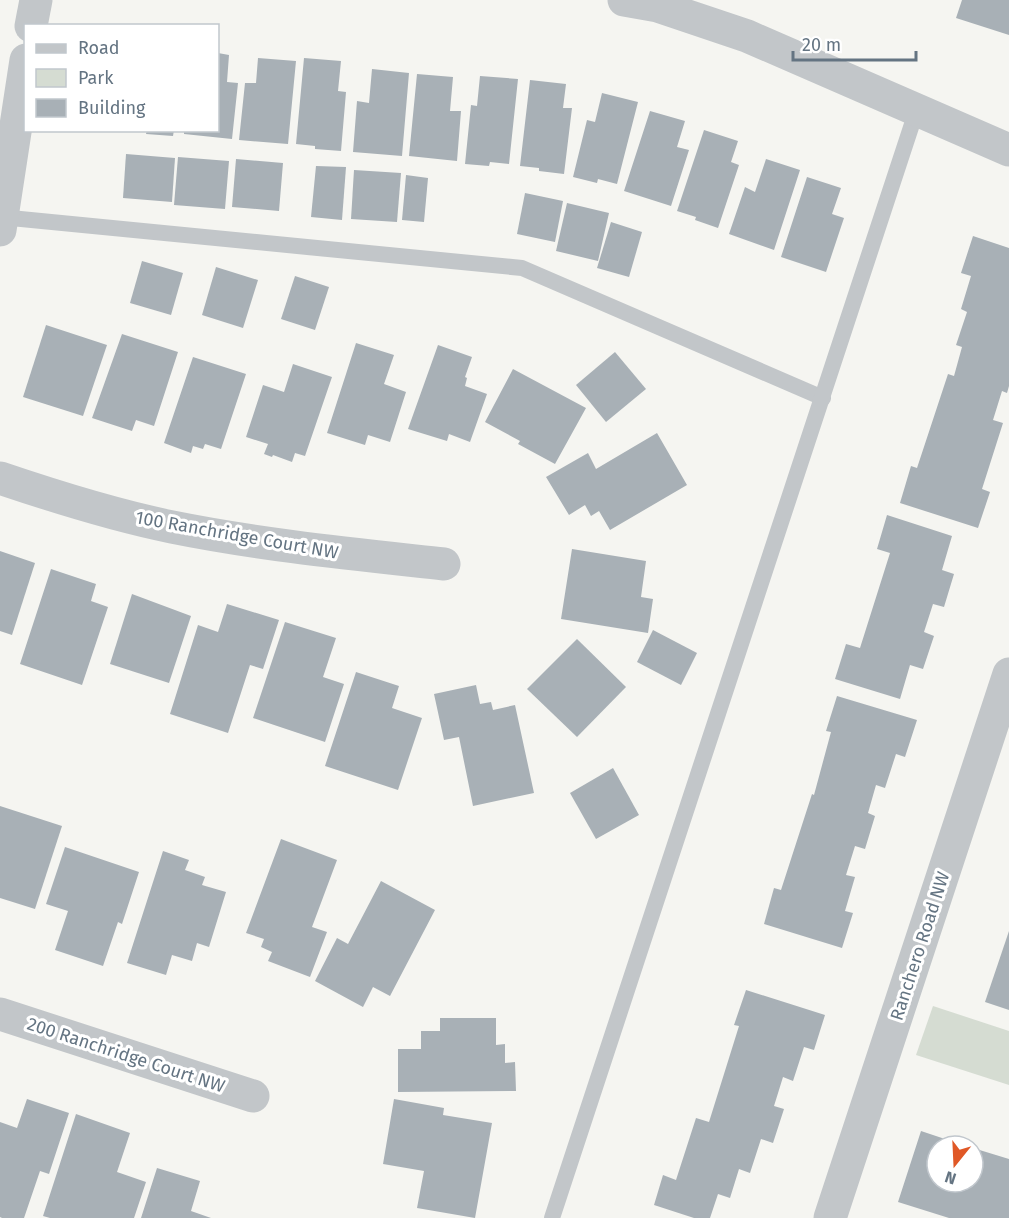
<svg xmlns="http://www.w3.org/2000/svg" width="1009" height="1218" font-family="'Fira Sans',sans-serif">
<rect width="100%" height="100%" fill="#f5f5f1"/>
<!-- green -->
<path fill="#d5dcd2" d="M933,1006l76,25v54l-93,-30z"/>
<!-- building -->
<g fill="#a8b0b6">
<path d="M962,0h47v35l-53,-17z"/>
<path d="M218,53l11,2 -2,27 11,1 -6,56 -48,-5v-4h34z"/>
<path d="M258,58l38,3 -8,83 -49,-4 6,-57h11z"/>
<path d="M304,58l37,3 -3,30 8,1 -5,59 -26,-2v-3l-19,-2z"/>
<path d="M372,69l37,4 -7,83 -49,-4 4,-51 12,2z"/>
<path d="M417,74l36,3 -3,34h11l-4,50 -48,-5z"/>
<path d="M480,76l38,3 -9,85 -19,-2 -1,4 -24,-2 6,-59 6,1z"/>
<path d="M530,80l36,4 -3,24h9l-8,66 -25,-3v-3l-19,-2z"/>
<path d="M602,93l36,9 -21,82 -19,-5 -1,4 -24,-6 14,-57 8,2z"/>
<path d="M650,111l35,10 -8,26 12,3 -18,56 -47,-15z"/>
<path d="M147,130h27l-1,6 -27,-2z"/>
<path d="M704,130l34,11 -7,21 8,3 -21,63 -23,-8 1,-3 -19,-6z"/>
<path d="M126,154l49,4 -3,44 -49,-4z"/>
<path d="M178,157l51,4 -4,48 -51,-4z"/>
<path d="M236,159l47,4 -4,48 -47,-4z"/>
<path d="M766,159l34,11 -26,80 -45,-16 16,-47 10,5z"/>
<path d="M316,166l30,1 -4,53 -31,-3z"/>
<path d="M354,170l47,3 -4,49 -46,-3z"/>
<path d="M406,175l22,3 -4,44 -22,-2z"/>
<path d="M807,177l34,11 -9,26 12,4 -18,54 -45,-15z"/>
<path d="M525,193l38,8 -8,41 -38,-8z"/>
<path d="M567,203l42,10 -11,48 -42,-10z"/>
<path d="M611,222l31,10 -13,45 -32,-9z"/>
<path d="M973,236l36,12v138l-2,7 -5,-2 -9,29 10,3 -21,66 8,3 -12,36 -78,-25 11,-37 6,2 31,-94 6,2 8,-29 -6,-2 11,-33 -6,-3 10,-33 -10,-3z"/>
<path d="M142,261l41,12 -12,42 -41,-12z"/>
<path d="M216,267l42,13 -15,48 -41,-13z"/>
<path d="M295,276l34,11 -14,43 -34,-11z"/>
<path d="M46,325l61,20 -24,71 -60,-19z"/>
<path d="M122,334l56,18 -24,74 -18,-6 -4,11 -40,-13z"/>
<path d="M356,343l38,12 -10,29 22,8 -16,50 -22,-7 -3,10 -38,-12z"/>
<path d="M438,345l34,12 -7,20 2,1 -2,8 22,8 -17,48 -21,-8 -2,7 -39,-12z"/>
<path d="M615,352l31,37 -40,33 -30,-37z"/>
<path d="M193,357l53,17 -25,75 -16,-5 -2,5 -10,-3 -2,7 -27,-10z"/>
<path d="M293,364l39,13 -27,79 -10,-3 -3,9 -19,-7 -1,2 -8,-3 4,-10 -22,-7 17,-52 21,7z"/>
<path d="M513,369l73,39 -31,56 -37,-20 2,-3 -35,-19z"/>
<path d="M657,433l30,52 -77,45 -11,-19 -8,5 -6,-11 -16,10 -23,-38 42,-24 8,16z"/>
<path d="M887,515l65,21 -10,34 12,4 -10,33 -11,-3 -9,28 10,4 -11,33 -13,-4 -10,34 -65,-20 11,-35 14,4 30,-95 -13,-4z"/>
<path d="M572,549l74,12 -5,36 12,2 -5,34 -87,-14z"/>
<path d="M0,551l35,12 -23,72 -12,-4z"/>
<path d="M51,569l45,15 -5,17 17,6 -26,78 -62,-21z"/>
<path d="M132,594l59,22 -22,67 -59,-19z"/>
<path d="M227,604l52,16 -16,49 -13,-4 -22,68 -58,-19 28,-89 20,7z"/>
<path d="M285,622l51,16 -13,39 21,7 -19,58 -72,-24z"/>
<path d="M653,630l44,23 -16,32 -44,-23z"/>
<path d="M577,639l49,48 -49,50 -50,-48z"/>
<path d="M356,672l43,14 -7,22 30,10 -24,72 -73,-24z"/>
<path d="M476,685l4,19 11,-2 2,8 22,-5 19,88 -61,13 -14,-69 -15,3 -10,-46z"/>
<path d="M837,696l80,24 -12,37 -9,-3 -11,34 -9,-3 -8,28 7,3 -10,33 -10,-3 -9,29 9,2 -10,34 8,2 -11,35 -78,-24 10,-36 7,2 31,-96 2,1 17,-63 -5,-1z"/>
<path d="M613,768l26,47 -43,24 -26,-46z"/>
<path d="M0,806l62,20 -27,83 -35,-11z"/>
<path d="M281,839l56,21 -25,67 15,5 -17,45 -42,-16 4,-9 -11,-5 3,-8 -18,-6z"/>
<path d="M65,847l74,25 -17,52 -4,-2 -15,44 -48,-16 13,-39 -22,-7z"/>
<path d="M163,851l26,9 -4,10 20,7 -3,8 24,7 -17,55 -12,-4 -5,18 -20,-6 -6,20 -39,-12z"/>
<path d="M381,881l54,29 -45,86 -17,-9 -10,20 -48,-26 22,-43 11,6z"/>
<path d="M1009,931v79l-24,-8z"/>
<path d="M746,990l79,25 -11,35 -10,-3 -11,34 -10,-4 -9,29 10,3 -11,34 -12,-4 -11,34 -11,-4 -9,29 -12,-4 -8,24h-16l-40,-13 9,-30 13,5 20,-62 13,4 30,-96 -5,-1z"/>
<path d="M440,1018h56v27l9,-1v19l10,-1 1,29 -118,1v-43h23v-18h19z"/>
<path d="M27,1099l42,14 -20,61 -9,-3 -16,47h-22l-2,-1v-95l17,6z"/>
<path d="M394,1099l50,9 -1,7 49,8 -17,95 -58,-10 7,-37 -41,-7z"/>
<path d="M76,1114l54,19 -13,39 29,10 -12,36h-84l-7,-2z"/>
<path d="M921,1131l45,15h-29v36h36v-34l36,11v59h-60l-51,-16z"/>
<path d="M157,1168l43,13 -9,30 20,7h-70z"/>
</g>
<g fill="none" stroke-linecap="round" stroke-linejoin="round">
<!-- service -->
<g stroke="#c2c6c9" stroke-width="16">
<path d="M0,217l522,51 301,130"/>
<path d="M552,1218l365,-1109"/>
</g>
<!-- minor -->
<g stroke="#c2c6c9" stroke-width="33">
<path d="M31,26l5,-26"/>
<path d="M0,230l26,-170"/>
<path d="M0,478c56,19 113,37 172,49 89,18 181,27 272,37"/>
<path d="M0,1014l253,82"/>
<path d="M830,1218l179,-544"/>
</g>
<!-- tertiary -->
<path stroke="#c2c6c9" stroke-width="33" d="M624,0l34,6 89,30 262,114"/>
</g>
<g text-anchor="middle" stroke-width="6" stroke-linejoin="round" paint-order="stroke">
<!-- street labels -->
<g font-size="18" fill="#647482" stroke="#fff">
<text transform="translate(237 535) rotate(10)" y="6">100 Ranchridge Court NW</text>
<text transform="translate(920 946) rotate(-72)" y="6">Ranchero Road NW</text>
<text transform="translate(126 1055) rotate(18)" y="6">200 Ranchridge Court NW</text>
</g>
</g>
<!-- legend -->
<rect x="24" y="24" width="195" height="108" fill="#ffffff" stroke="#c1c7cd" stroke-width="1.5"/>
<rect x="36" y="44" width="30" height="9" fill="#c2c6c9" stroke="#c1c7cd" stroke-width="1.5"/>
<text x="78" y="54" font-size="18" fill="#647482">Road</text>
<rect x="36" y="69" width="30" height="18" fill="#d5dcd2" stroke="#c1c7cd" stroke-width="1.5"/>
<text x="78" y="84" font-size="18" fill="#647482">Park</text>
<rect x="36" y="99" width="30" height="18" fill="#a8b0b6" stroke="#c1c7cd" stroke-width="1.5"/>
<text x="78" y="114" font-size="18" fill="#647482">Building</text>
<!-- north arrow -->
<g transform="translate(955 1164) rotate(198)"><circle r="28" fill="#ffffff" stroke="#c1c7cd" stroke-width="1.5"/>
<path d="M0-4.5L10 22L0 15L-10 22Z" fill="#e05826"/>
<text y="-9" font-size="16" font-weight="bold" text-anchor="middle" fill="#647482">N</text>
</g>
<!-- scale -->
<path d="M793 51v9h123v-9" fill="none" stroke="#647482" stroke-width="3"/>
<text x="802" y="51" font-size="18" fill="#647482" stroke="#ffffff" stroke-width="4.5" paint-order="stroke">20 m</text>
</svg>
